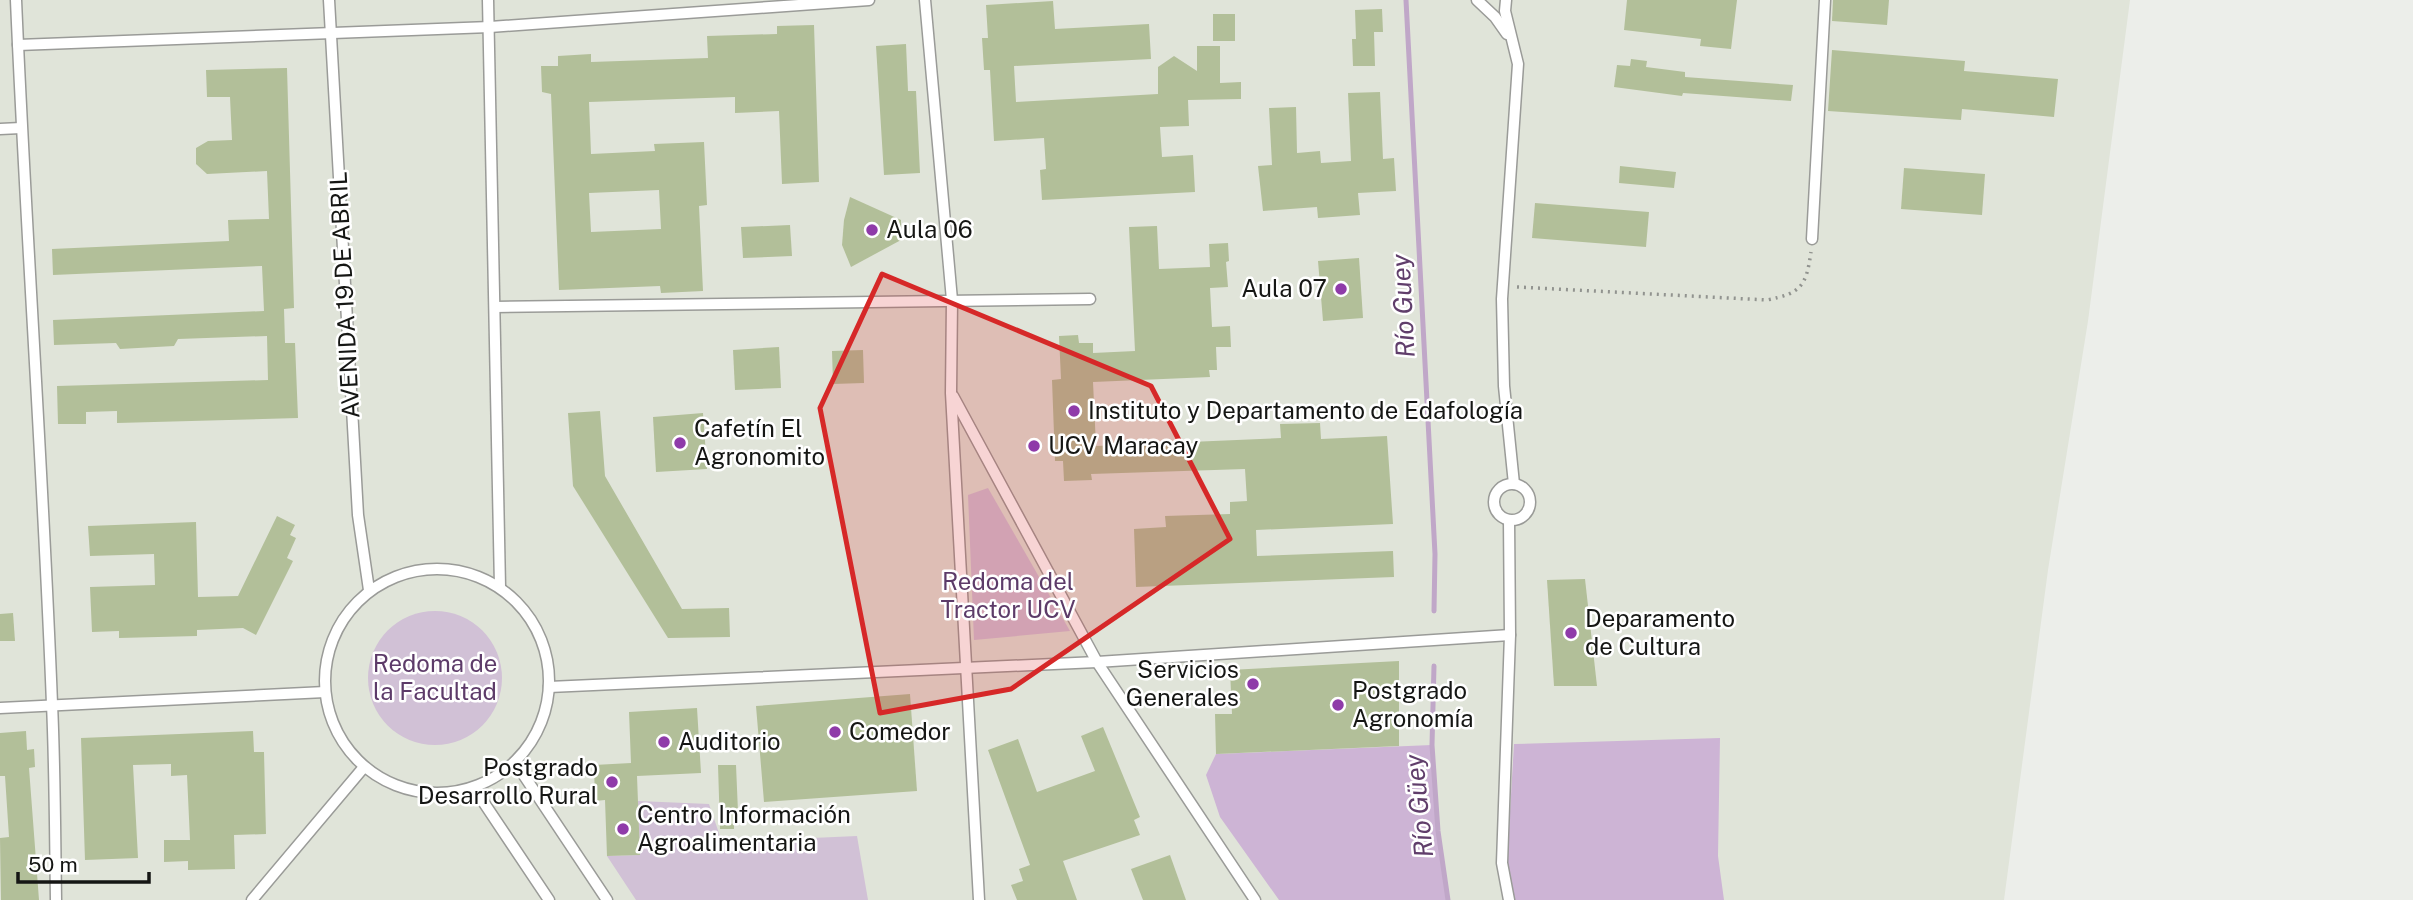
<svg xmlns="http://www.w3.org/2000/svg" width="2413" height="900" font-family="'Public Sans',sans-serif">
<rect width="100%" height="100%" fill="#eceeea"/>
<!-- built -->
<path fill="#e0e4d9" d="M0,0h2130l-42,321 -40,249 -44,330h-2004z"/>
<!-- green -->
<g fill="#d1c1d6">
<path d="M988,488l82,143 -96,9 -6,-145z"/>
<circle cx="435" cy="678" r="67"/>
<path d="M638,801l71,3 13,38 135,-6 11,64h-232l-29,-44 33,-1z"/>
</g>
<!-- forest -->
<g fill="#cdb4d5">
<path d="M1720,738l-2,118 6,44h-209l-8,-37 7,-119z"/>
<path d="M1432,745l6,86 10,69h-169l-59,-83 -14,-42 10,-21z"/>
</g>
<g fill="none" stroke-linecap="round" stroke-linejoin="round">
<!-- stream -->
<g stroke="#c0a7c8" stroke-width="5">
<path d="M1406,0l29,554 -1,57"/>
<path d="M1434,666l-2,79 6,86 10,69"/>
</g>
</g>
<!-- building -->
<g fill="#b2bf99" fill-rule="evenodd">
<path d="M1627,0h110l-6,49 -31,-3 1,-7 -77,-9z"/>
<path d="M1833,0h56l-2,25 -55,-4z"/>
<path d="M1053,1l2,28 94,-5 2,35 -137,7 2,36 142,-8v-27l16,-11 23,15v-25h23v37l21,-1v17l-53,1 1,26 -29,1 2,30 31,-2 2,37 -153,8 -2,-30 6,-1 -2,-31 -50,3 -4,-71h-6l-2,-32h6l-2,-33z"/>
<path d="M1382,9l1,23h-9l1,34h-22l-1,-27h4l-1,-29z"/>
<rect x="1213" y="14" width="22" height="27"/>
<path d="M814,25l5,157 -37,2 -3,-73 -44,2v-16l-146,5 2,52 64,-3 -1,-7 50,-2 3,63 -8,1 4,85 -42,2 -1,-7 -101,4 -8,-196 -9,-2 -1,-26h17v-10l33,-2v8l117,-4 -1,-22 70,-2v-8zM659,190l2,39 -70,3 -2,-39z"/>
<path d="M906,44l2,47h8l4,82 -36,2 -8,-129z"/>
<path d="M1832,50l133,11 -1,10 94,8 -4,38 -92,-8 -1,11 -133,-9z"/>
<path d="M1631,59l16,2 -1,6 39,5v5l108,8 -2,16 -108,-8 -1,3 -68,-9 3,-22 13,1z"/>
<path d="M287,68l7,240 -10,1 1,34h10l3,75 -181,5v-12l-31,1v12h-28l-1,-38 211,-6 -1,-44 -89,3 -4,7 -54,3 -4,-6 -62,2 -1,-25 211,-9 -2,-45 -209,9 -1,-26 177,-8 -1,-21 41,-1 -2,-48 -60,3 -11,-10v-16l12,-7 24,-1 -2,-43h-23l-1,-27z"/>
<path d="M1380,92l3,67 11,-1 2,33 -38,2 2,22 -42,3 -1,-11 -54,4 -5,-45 14,-1 -3,-57 27,-1 1,46 23,-2 1,12 30,-2 -3,-68z"/>
<path d="M1620,166l56,6 -2,16 -55,-5z"/>
<path d="M1904,168l81,6 -3,41 -81,-6z"/>
<path d="M850,197l51,23v20l-50,27 -9,-22 2,-25z"/>
<path d="M1535,203l114,9 -3,35 -114,-9z"/>
<path d="M790,225l2,31 -49,2 -2,-31z"/>
<path d="M1157,226l2,43 51,-2 -1,-23 19,-1 1,18 -3,1 2,25 -18,1 2,39 18,-1 1,21h-15l1,23h-8l1,7 -117,5 3,64 185,-8 -1,-14 40,-1 1,16 66,-3 6,88 -137,6 1,26 136,-5 1,26 -258,10 -2,-58 32,-2 -1,-11 65,-2v-12l17,-1 -2,-32 -154,5 1,6 -28,1 -1,-20h-8l-3,-81 9,-1 -2,-43 19,-1 1,8h14v10l42,-2 -6,-124z"/>
<path d="M1359,258l4,60 -40,3 -5,-60z"/>
<path d="M779,347l2,41 -46,2 -2,-40z"/>
<path d="M863,350l1,33 -31,1 -1,-33z"/>
<path d="M600,411l5,65 77,133 47,-1 1,29 -62,1 -95,-152 -5,-73z"/>
<path d="M703,413l4,56 -51,3 -3,-55z"/>
<path d="M277,516l18,9 -5,10 6,3 -9,20 6,3 -37,74 -13,-7 -46,2v6l-78,2v-7l-27,1 -2,-45 65,-2 -1,-31 -64,2 -2,-30 108,-4 2,75 40,-1z"/>
<path d="M1585,579l12,107h-43l-7,-106z"/>
<path d="M13,613l2,28h-15v-27z"/>
<path d="M1399,661v85l-183,8 -1,-40h17l-2,-44z"/>
<path d="M910,694l7,97 -153,11 -8,-96z"/>
<path d="M697,708l4,65 -64,3 3,79 -33,1 -2,-56 -10,1 -1,-36 37,-2 -2,-51z"/>
<path d="M1103,727l37,90 -6,3 6,15 -77,26 14,39h-60l-6,-15 12,-4 -4,-12 11,-4 -42,-115 30,-11 19,53 58,-21 -14,-35z"/>
<path d="M26,731l1,19 7,-1 1,18 -6,1 10,132h-38l-1,-62 9,-1 -4,-61h-5v-43z"/>
<path d="M253,731l1,21h10l2,82 -32,1 1,34 -47,1v-9l-24,1v-22h26l-3,-65 -16,1v-12l-38,1 5,93 -53,2 -4,-122z"/>
<path d="M718,765h18l2,47 -4,1v16h-14z"/>
<path d="M1170,855l16,45h-43l-12,-31z"/>
</g>
<g fill="none" stroke-linecap="round" stroke-linejoin="round">
<!-- service casing -->
<g stroke="#9a9b98" stroke-width="13">
<g id="service">
<path d="M16,0c10,235 27,469 36,704 3,65 3,131 4,196"/>
<path d="M329,0l29,515 11,75"/>
<path d="M488,0l12,587"/>
<path d="M925,0l27,300 -1,93 28,507"/>
<path d="M1477,0l18,17 12,17"/>
<path d="M1506,0l-1,11 13,53 -16,235 2,87 10,98"/>
<path d="M18,45l472,-18 379,-27"/>
<path d="M0,129l21,-1"/>
<path d="M1812,239l13,-239"/>
<path d="M495,307l595,-8"/>
<path d="M953,396l144,266 158,238"/>
<circle cx="1512" cy="502" r="18"/>
<circle cx="437" cy="681" r="112"/>
<path d="M549,687l548,-25 413,-27"/>
<path d="M0,708l325,-16"/>
<path d="M515,762l92,138"/>
<path d="M474,788l75,112"/>
<path d="M252,900l112,-133"/>
<path d="M1509,900l-7,-37 8,-228 -1,-115"/>
</g>
</g>
<!-- path -->
<path stroke="#91938f" stroke-width="3.5" stroke-dasharray="2 5" stroke-linecap="butt" d="M1517,287l250,13c34,-7 39,-13 44,-48"/>
<!-- service -->
<use href="#service" stroke="#fff" stroke-width="10"/>
</g>
<!-- marked area -->
<path fill="#d62828" fill-opacity="0.2" stroke="#d62828" stroke-width="5" stroke-linejoin="round" d="M882,274l269,112 79,153 -219,150 -131,24 -60,-305z"/>
<!-- markers -->
<g fill="#8f3ba9" stroke="#fff" stroke-width="2.5">
<circle cx="872" cy="230" r="7"/>
<circle cx="1341" cy="289" r="7"/>
<circle cx="1074" cy="411" r="7"/>
<circle cx="680" cy="443" r="7"/>
<circle cx="1034" cy="446" r="7"/>
<circle cx="1571" cy="633" r="7"/>
<circle cx="1253" cy="684" r="7"/>
<circle cx="1338" cy="705" r="7"/>
<circle cx="835" cy="732" r="7"/>
<circle cx="664" cy="742" r="7"/>
<circle cx="612" cy="782" r="7"/>
<circle cx="623" cy="829" r="7"/>
</g>
<g text-anchor="middle" stroke-width="5" stroke-linejoin="round" paint-order="stroke">
<!-- poi labels -->
<g font-size="24" fill="#151614" stroke="#fff" text-anchor="start">
<text x="886" y="238">Aula 06</text>
<text x="1327" y="297" text-anchor="end">Aula 07</text>
<text x="1088" y="419">Instituto y Departamento de Edafología</text>
<text x="694" y="437">Cafetín El<tspan x="694" dy="28">Agronomito</tspan></text>
<text x="1048" y="454">UCV Maracay</text>
<text x="1585" y="627">Deparamento<tspan x="1585" dy="28">de Cultura</tspan></text>
<text x="1239" y="678" text-anchor="end">Servicios<tspan x="1239" dy="28">Generales</tspan></text>
<text x="1352" y="699">Postgrado<tspan x="1352" dy="28">Agronomía</tspan></text>
<text x="849" y="740">Comedor</text>
<text x="678" y="750">Auditorio</text>
<text x="598" y="776" text-anchor="end">Postgrado<tspan x="598" dy="28">Desarrollo Rural</tspan></text>
<text x="637" y="823">Centro Información<tspan x="637" dy="28">Agroalimentaria</tspan></text>
</g>
<!-- street labels -->
<g font-size="24" fill="#151614" stroke="#fff">
<text transform="translate(345 295) rotate(-93)" y="8">AVENIDA 19 DE ABRIL</text>
</g>
<!-- park labels -->
<g font-size="24" fill="#5d3b69" stroke="#fff">
<text x="1008" y="590">Redoma del<tspan x="1008" dy="28">Tractor UCV</tspan></text>
<text x="435" y="672">Redoma de<tspan x="435" dy="28">la Facultad</tspan></text>
</g>
<!-- water labels -->
<g font-size="26" font-style="italic" fill="#603e6b" stroke="#fff">
<text transform="translate(1403 306) rotate(-93)" y="9">Río Guey</text>
<text transform="translate(1419 806) rotate(-96)" y="9">Río Güey</text>
</g>
</g>
<!-- scale -->
<path d="M18 872v10h131v-10" fill="none" stroke="#151614" stroke-width="3.5"/>
<text x="28" y="872" font-size="21" fill="#151614" stroke="#ffffff" stroke-width="5" paint-order="stroke">50 m</text>
</svg>
